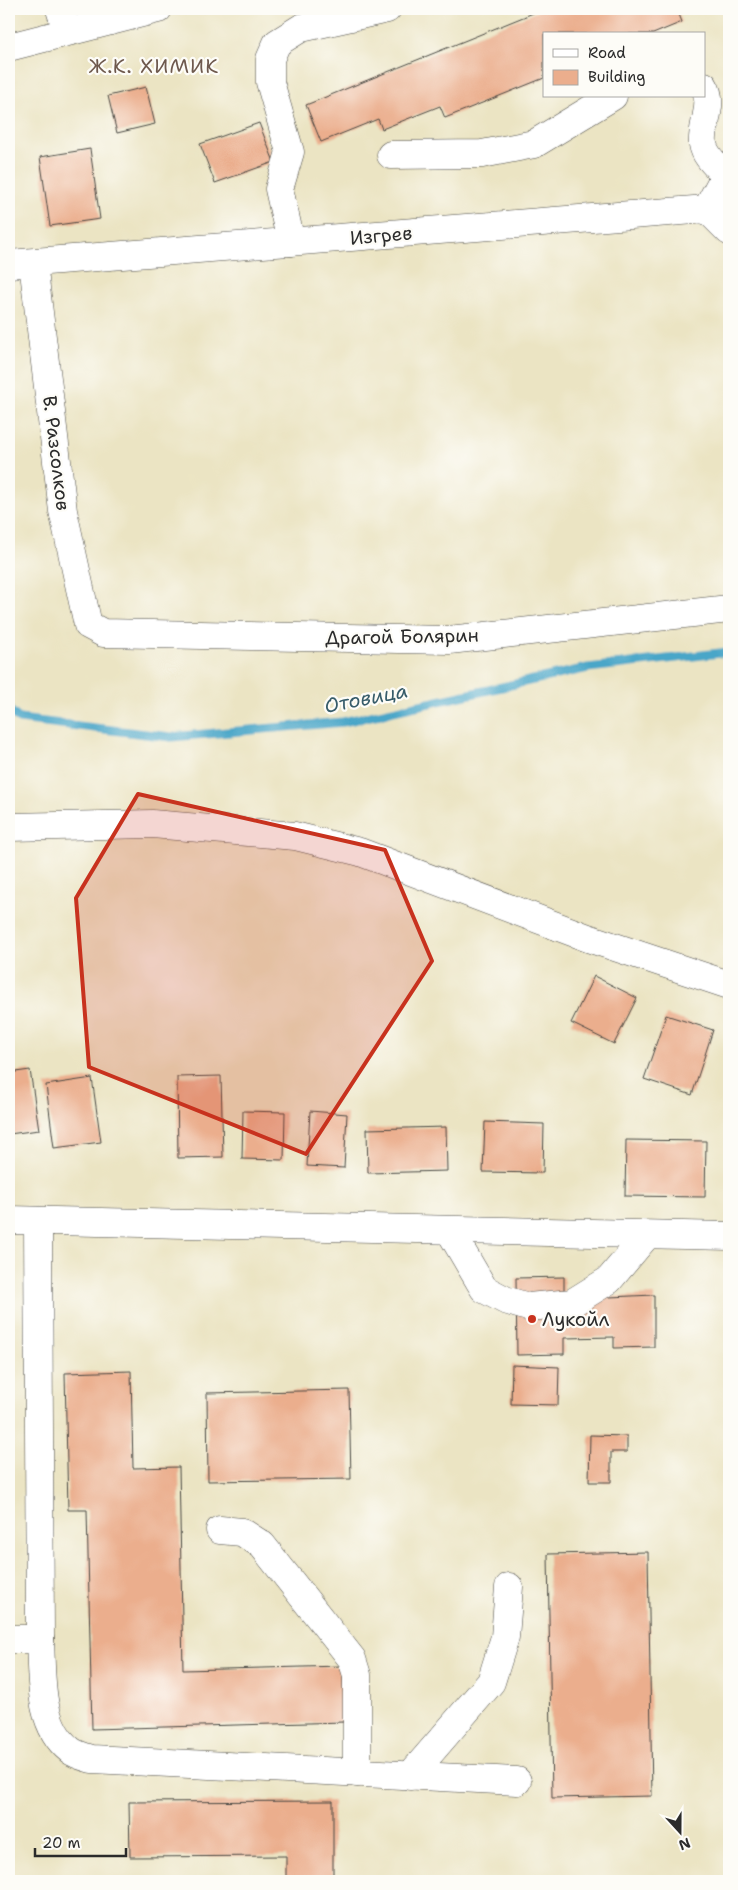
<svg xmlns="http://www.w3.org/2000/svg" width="738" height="1890" font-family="'Shantell Sans',sans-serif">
<rect width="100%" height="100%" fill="#fdfcf7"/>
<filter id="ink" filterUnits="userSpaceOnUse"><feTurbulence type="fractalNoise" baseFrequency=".02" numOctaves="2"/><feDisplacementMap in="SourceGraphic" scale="10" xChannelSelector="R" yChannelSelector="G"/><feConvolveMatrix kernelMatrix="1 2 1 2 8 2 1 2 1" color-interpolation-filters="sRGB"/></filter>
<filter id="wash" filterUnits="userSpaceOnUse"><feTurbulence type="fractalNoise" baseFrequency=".0096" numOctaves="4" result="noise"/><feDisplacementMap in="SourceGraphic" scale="20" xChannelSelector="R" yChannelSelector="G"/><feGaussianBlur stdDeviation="1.12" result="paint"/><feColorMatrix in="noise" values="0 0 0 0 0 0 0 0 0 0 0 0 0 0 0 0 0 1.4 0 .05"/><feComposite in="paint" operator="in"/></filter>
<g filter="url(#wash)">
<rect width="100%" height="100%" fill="#ebe4c3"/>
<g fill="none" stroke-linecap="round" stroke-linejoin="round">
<!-- stream -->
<path stroke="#49a6c8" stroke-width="9" d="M9,710l10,9 152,18 172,-15 245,-54 141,-16"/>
</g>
<g id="blocks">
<!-- building -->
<g fill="#ebae8d">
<path d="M543,9h134l5,13 -29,12h-109v44l-99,40 -5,-12 -58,23 -4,-10 -57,23 -15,-37z"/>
<path d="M146,87l9,37 -38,9 -9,-37z"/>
<path d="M259,123l15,39 -59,21 -15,-39z"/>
<path d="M90,149l10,70 -50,7 -10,-69z"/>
<path d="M594,976l43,22 -23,46 -43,-21z"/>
<path d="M666,1015l47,15 -21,65 -48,-16z"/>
<path d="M30,1070l9,60 -30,4v-61z"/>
<path d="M221,1076l2,81 -45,1 -1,-81z"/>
<path d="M92,1078l9,64 -47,6 -8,-63z"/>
<path d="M243,1111l42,1 -1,48 -42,-1z"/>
<path d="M310,1111l37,3 -3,54 -37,-2z"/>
<path d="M485,1122l59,2 -1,49 -60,-1z"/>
<path d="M446,1127l1,44 -79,2 -1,-44z"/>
<path d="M626,1140l80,1 -1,56 -80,-1z"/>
<path d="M564,1277v22l90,-4v52l-40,1v-11l-50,1v16l-47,1 -1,-77z"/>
<path d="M512,1365l47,2 -1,38 -47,-1z"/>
<path d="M131,1371l2,97 46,-1 4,203 160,-4 1,56 -252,7 -5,-219h-19l-3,-137z"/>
<path d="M349,1390l2,89 -143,2 -1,-88z"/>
<path d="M590,1435l37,1v16h-16v30h-22z"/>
<path d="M648,1552l4,244 -100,2 -4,-244z"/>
<path d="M333,1801v80h-47v-25l-156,1 -1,-55z"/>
</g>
</g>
</g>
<g filter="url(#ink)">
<use href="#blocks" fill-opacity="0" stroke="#484742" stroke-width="1"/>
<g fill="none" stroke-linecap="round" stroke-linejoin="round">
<!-- minor casing -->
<g stroke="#484742" stroke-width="29">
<g id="minor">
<path d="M60,9l7,22"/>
<path d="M9,47l149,-38"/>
<path d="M704,86c11,17 -3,40 -1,58 2,13 14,22 22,31"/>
<path d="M391,155l91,-1 52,-10 79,-48"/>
<path d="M707,209l22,22"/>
<path d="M291,242l-12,-53 11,-37 -20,-70v-23l7,-16 24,-15 86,-19"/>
<path d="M33,263l30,248 25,114 15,8 346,7 280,-31"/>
<path d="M9,264l698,-55 22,-41"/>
<path d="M9,827l143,-3 143,12 65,16 228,86 141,47"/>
<path d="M9,1220l720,16"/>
<path d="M38,1221l2,418c2,37 -2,86 30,111 6,5 15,7 22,9l425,22"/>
<path d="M450,1231l34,58 21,11 23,7 44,-4 37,-23 38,-45"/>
<path d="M220,1530l22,2 20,13 90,114 5,16v98"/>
<path d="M9,1639h31"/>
<path d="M410,1776l81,-94 14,-45 4,-50"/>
</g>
</g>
<!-- minor -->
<use href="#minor" stroke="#fff" stroke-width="28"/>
</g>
</g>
<!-- marked area -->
<path fill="#c8321e" fill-opacity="0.2" stroke="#c8321e" stroke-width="4" stroke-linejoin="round" d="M138,794l247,56 47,111 -126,193 -217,-87 -13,-169z"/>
<!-- markers -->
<circle fill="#c8321e" stroke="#fdfcf7" stroke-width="2" cx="532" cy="1319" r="5"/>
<g text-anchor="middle" stroke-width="4.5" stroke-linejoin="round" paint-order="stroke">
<!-- street labels -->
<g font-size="19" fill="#2b2b2b" stroke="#fdfcf7">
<text transform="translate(381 235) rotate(-5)" y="7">Изгрев</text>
<text transform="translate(57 453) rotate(83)" y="7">В. Разсолков</text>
<text transform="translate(402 636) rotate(-1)" y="7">Драгой Болярин</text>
</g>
<!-- poi labels -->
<g font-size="19" fill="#2b2b2b" stroke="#fdfcf7" text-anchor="start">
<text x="542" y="1326">Лукойл</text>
</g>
<!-- neighbourhood labels -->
<g font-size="20" letter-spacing="1" fill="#6e594d" stroke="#fdfcf7">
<text x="154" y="73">Ж.К. ХИМИК</text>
</g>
<!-- water labels -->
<g font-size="20" font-style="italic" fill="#375c6a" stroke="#fdfcf7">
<text transform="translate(366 698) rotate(-11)" y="7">Отовица</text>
</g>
</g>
<!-- margin -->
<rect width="738" height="1890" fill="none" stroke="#fdfcf7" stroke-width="30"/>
<!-- legend -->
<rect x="543" y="32" width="162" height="65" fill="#fdfcf7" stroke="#a9a8a5"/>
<rect x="553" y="49" width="25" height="8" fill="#ffffff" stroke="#a9a8a5"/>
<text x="588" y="58" font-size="15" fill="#2b2b2b">Road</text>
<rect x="553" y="70" width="25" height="15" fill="#ebae8d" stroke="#a9a8a5"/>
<text x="588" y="82" font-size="15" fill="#2b2b2b">Building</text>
<!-- north arrow -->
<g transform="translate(680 1832) rotate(159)" stroke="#fdfcf7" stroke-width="4" paint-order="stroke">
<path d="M0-4L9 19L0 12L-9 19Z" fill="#2b2b2b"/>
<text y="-8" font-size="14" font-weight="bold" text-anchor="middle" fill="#2b2b2b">N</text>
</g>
<!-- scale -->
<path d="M35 1848v8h91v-8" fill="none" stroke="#2b2b2b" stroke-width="2.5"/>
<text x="42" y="1848" font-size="15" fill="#2b2b2b" stroke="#fdfcf7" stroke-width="4" paint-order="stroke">20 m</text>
</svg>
